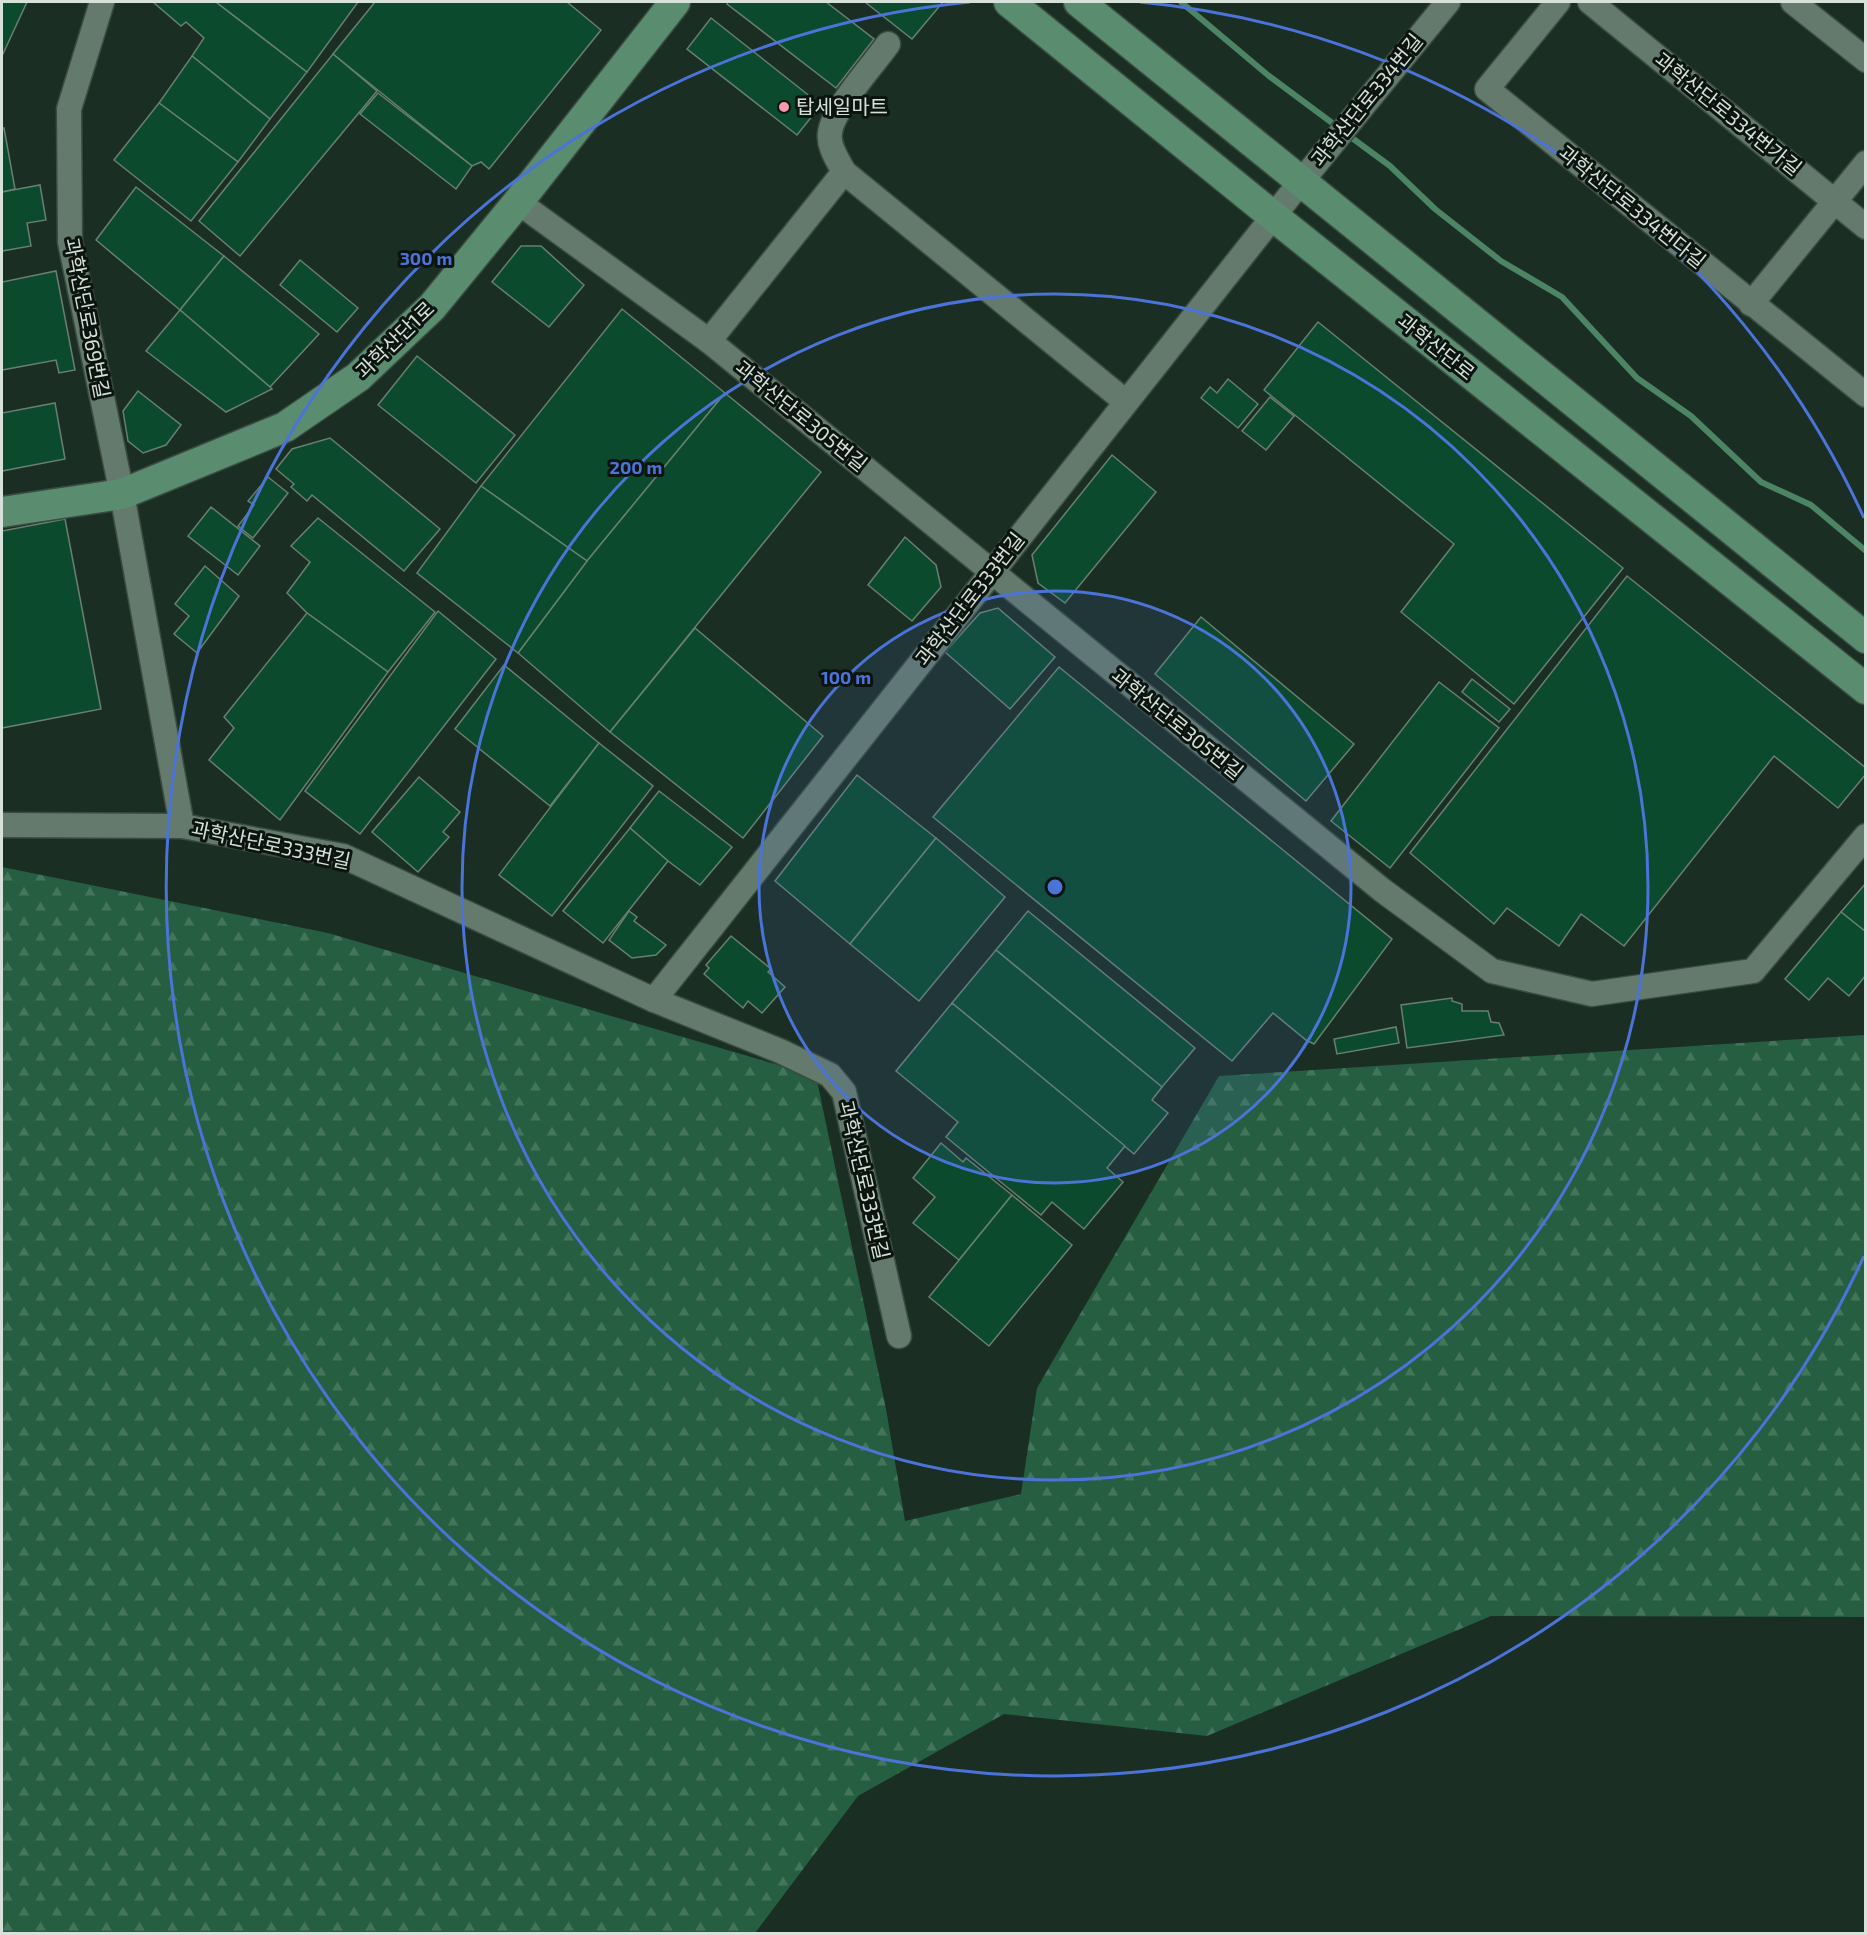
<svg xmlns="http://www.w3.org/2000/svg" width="1867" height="1935" font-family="'Exo 2','Noto Sans KR',sans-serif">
<defs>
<pattern id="forest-firs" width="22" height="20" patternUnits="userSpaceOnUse" patternTransform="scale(1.5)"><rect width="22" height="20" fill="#255e40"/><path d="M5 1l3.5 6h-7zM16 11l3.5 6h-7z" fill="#44755b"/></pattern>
</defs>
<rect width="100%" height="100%" fill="#1b2e23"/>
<!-- forest -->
<path fill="url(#forest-firs)" d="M2,867l326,66 488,143 70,333 19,112 116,-27 16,-106 182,-312 646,-41v582l-374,-1 -284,120 -203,-22 -146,82 -103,137h-753z"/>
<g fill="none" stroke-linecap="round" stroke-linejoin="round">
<!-- stream -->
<g stroke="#4c8464" stroke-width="6">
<path d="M1181,2l88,74 70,52"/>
<path d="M1348,135l42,31 45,43 66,52 61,36 75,81 54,38 70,66 50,23 55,46"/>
</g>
</g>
<!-- building -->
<g fill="#0c4a2d" stroke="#687f71" stroke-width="1.5">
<path d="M2,2h25l-25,54z"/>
<path d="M153,2h63l91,70 -37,47 -78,-63 12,-18 -18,-16 -5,4z"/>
<path d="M216,2h142l-51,70z"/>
<path d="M375,2h192l34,28 -112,139 -8,-7 -9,4 -139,-112z"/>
<path d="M728,2h98l48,37 -38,49 -109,-84z"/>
<path d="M865,2h78l-31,37z"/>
<path d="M711,18l110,87 -24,30 -110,-86z"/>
<path d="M333,54l44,37 -137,165 -41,-35z"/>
<path d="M192,56l78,63 -32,43 -79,-59z"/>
<path d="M378,93l94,73 -16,23 -96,-75z"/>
<path d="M159,103l79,59 -47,59 -77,-61z"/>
<path d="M2,128h2l11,61 -13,3z"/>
<path d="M40,185l6,35 -19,3 4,23 -29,5v-59z"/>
<path d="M136,187l88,69 -44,54 -84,-70z"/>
<path d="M521,246h20l43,39 -35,42 -57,-45z"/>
<path d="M224,256l95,78 -49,53 -90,-77z"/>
<path d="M300,260l58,48 -21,24 -57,-47z"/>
<path d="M56,271l19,99 -16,3 -3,-13 -54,10v-88z"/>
<path d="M622,309l103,84 -138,168 -106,-75z"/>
<path d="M180,310l90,77 2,2 -46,23 -80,-61z"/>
<path d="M1318,322l305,246 -109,136 -113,-92 53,-68 -190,-154z"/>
<path d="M417,356l98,79 -39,48 -98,-78z"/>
<path d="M1228,379l30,25 -20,24 -37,-30 9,-11 7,6z"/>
<path d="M138,391l43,34 -15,20 -23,8 -15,-12 -5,-30z"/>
<path d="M725,393l96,79 -211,260 -92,-79 69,-92z"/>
<path d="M1270,397l24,19 -28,34 -24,-19z"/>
<path d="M55,403l10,56 -63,12v-58z"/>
<path d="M330,438l110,91 -36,42 -92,-76 -5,6 -16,-14 3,-3 -18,-15 16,-20z"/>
<path d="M1112,455l44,37 -91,111 -27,-20 -6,-28z"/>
<path d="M268,477l20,16 -35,45 -15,-12 16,-21 -6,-4z"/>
<path d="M481,486l106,75 -69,92 -101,-80z"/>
<path d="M211,507l49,39 -22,29 -50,-39z"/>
<path d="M318,518l117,94 -47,60 -81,-59 -20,-20 23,-31 -19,-16z"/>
<path d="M65,519l36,190 -99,19v-197z"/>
<path d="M905,537l31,28 5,22 -29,34 -44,-36z"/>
<path d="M205,566l34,30 -42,57 -23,-19 15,-18 -14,-12z"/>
<path d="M1627,576l239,192v6l-28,34 -64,-52 -150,190 -43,-32 -22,32 -52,-38 -13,16 -84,-71z"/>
<path d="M998,608l57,49 -45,52 -65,-57 35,-39z"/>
<path d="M438,611l58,48 -136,175 -55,-43z"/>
<path d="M307,613l81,59 -108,148 -71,-60 25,-32 -10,-11z"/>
<path d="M1201,617l153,127 -48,57 -151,-127z"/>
<path d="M695,628l128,108 -80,102 -133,-106z"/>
<path d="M504,665l95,78 -49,63 -95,-77z"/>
<path d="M1059,667l333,272 -78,105 -8,-4 -33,-27 -41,48 -299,-244z"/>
<path d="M1472,679l38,30 -11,13 -37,-30z"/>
<path d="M1439,682l60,46 -109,140 -59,-47z"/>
<path d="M599,743l54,43 -101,130 -53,-41z"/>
<path d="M857,775l79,63 -86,106 -75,-63z"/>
<path d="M419,777l41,35 -17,20 6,5 -31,35 -46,-40z"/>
<path d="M659,791l73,56 -32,38 -32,-24 -38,-33z"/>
<path d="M630,828l38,33 -65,82 -40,-32z"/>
<path d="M936,838l69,59 -86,104 -69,-57z"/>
<path d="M1866,883v49l-25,-20z"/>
<path d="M629,911l8,6 -3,4 32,24 -10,10 -24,3 -23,-18z"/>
<path d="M1028,911l167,137 -33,39 -166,-137z"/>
<path d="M1841,912l25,20v43l-17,21 -21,-18 -19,22 -24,-21z"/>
<path d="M731,936l40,33 -3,3 17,15 -23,26 -14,-12 -5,7 -39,-34 5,-6 -3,-3z"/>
<path d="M996,950l166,137 -10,13 16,13 -34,41 -182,-151z"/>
<path d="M1452,998v3l10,3v7h26l3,11 8,1 5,12 -97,13 -6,-43z"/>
<path d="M952,1003l173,143 -18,22 16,14 -39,47 -32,-27 -11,13 -95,-78 12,-15 -62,-51z"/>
<path d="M1396,1027l3,16 -62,11 -3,-15z"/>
<path d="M941,1143l22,19 3,-4 46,37 -53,65 -46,-37 22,-26 -22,-19z"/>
<path d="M1012,1195l60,50 -83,101 -60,-49z"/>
</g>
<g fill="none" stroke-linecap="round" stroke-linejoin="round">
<!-- minor casing -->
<g stroke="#3a4b41" stroke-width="27">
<g id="minor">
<path d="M102,2l-33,107 1,133 52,252 60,332"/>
<path d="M1558,2l-71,87 379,306"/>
<path d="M1590,2l276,225"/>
<path d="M1793,2l73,58"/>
<path d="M888,44c-14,20 -56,66 -58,89 -2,14 8,27 14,39l282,230"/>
<path d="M518,202l191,139 673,549 110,81 100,23 161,-23 113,-135"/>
<path d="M1751,304l115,-141"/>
<path d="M709,341l135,-169"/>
<path d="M2,825l180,1 161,30 311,144 126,51 50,24 14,17 55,244"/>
<path d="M654,1000l633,-801 161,-197"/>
</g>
</g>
<!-- major casing -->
<g stroke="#3a4b41" stroke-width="33">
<g id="major">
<path d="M1009,2l264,214 593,473"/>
<path d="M1079,2l787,636"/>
<path d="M2,512l120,-18 163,-67 73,-50 74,-70 86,-105 157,-200"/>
</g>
</g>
<!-- minor -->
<use href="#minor" stroke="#647a6c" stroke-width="24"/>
<!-- major -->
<use href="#major" stroke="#5a8d70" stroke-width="30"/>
</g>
<!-- distance rings -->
<circle cx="1055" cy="887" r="296" fill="#4b73d8" fill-opacity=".12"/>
<g fill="none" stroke="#4b73d8" stroke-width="3">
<circle cx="1055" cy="887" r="296"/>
<circle cx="1055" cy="887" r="593"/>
<path d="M1864 1256A889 889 0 1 1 970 2M1140 2A889 889 0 0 1 1864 518"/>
</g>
<!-- markers -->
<circle fill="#f39aab" stroke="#0c140f" stroke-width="2" cx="784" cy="107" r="6"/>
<g text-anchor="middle" stroke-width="6" stroke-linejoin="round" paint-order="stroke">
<!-- street labels -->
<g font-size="20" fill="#d5e1d9" stroke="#0c140f">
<text transform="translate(1367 100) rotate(-51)" y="7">과학산단로334번길</text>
<text transform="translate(1728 114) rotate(39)" y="7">과학산단로334번가길</text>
<text transform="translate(1632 207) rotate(39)" y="7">과학산단로334번다길</text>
<text transform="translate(87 318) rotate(79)" y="7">과학산단로369번길</text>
<text transform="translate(395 340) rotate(-44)" y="7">과학산단1로</text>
<text transform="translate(1436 347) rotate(39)" y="7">과학산단로</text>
<text transform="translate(801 416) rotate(39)" y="7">과학산단로305번길</text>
<text transform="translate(970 599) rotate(-52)" y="7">과학산단로333번길</text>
<text transform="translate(1177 724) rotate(39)" y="7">과학산단로305번길</text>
<text transform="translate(271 845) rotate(12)" y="7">과학산단로333번길</text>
<text transform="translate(864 1180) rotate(77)" y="7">과학산단로333번길</text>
</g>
<!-- poi labels -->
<g font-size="20" fill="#d5e1d9" stroke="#0c140f" text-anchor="start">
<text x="796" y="114">탑세일마트</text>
</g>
</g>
<circle cx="1055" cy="887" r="9" fill="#4b73d8" stroke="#0c140f" stroke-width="3"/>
<g font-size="18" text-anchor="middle" font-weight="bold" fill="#4b73d8" stroke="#0c140f" stroke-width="6" stroke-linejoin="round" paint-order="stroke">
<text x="426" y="265">300 m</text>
<text x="636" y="474">200 m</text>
<text x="846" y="684">100 m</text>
</g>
<!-- border -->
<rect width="1867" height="1935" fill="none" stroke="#d5e1d9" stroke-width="6"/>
</svg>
